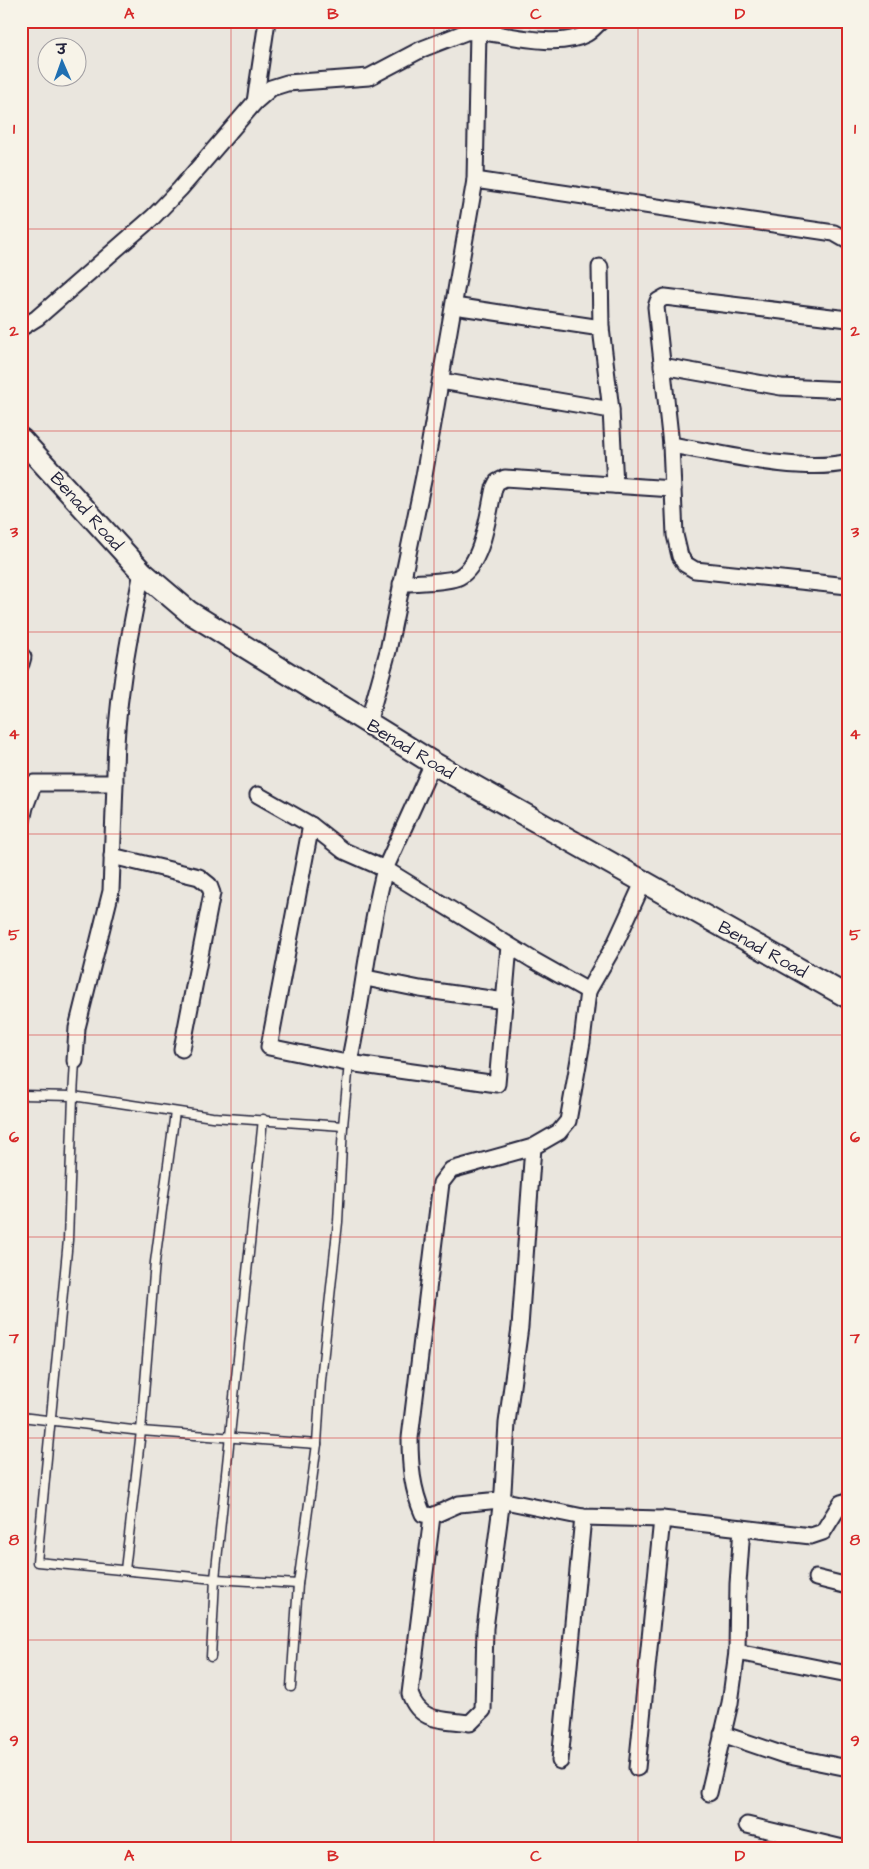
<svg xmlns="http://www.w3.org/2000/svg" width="869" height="1869" font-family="'Architects Daughter','Playpen Sans Deva',sans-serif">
<rect width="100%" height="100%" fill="#eae6de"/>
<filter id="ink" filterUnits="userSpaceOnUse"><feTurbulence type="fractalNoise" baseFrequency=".02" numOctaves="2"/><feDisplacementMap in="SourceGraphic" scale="10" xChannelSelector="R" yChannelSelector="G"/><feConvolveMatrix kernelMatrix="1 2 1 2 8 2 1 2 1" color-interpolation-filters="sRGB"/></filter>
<g filter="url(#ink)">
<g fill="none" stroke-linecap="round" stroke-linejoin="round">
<!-- service casing -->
<g stroke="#22223b" stroke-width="11">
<g id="service">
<path d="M75,1061l-2,35 139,21 131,9"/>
<path d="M21,1095l52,1 -5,144 -31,322 178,17 83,5 19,-140 4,-64 17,-158 5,-96 6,-63"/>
<path d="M21,1417l120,14 176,13"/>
<path d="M125,1570l16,-139 14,-169 20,-150"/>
<path d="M211,1657l4,-78 48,-460"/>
<path d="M291,1687l7,-103"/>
</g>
</g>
<!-- minor casing -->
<g stroke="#22223b" stroke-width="19">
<g id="minor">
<path d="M255,102l12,-81"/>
<path d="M475,180l359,53 14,8"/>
<path d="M600,267l1,61 10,82 4,75"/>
<path d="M454,306l147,22"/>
<path d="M848,319l-183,-22 -7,4 -2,6 15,138 4,90 5,21 5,8 10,6 153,16"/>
<path d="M21,328l16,-10 116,-101 27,-28 75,-87 16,-14 16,-5 82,-6 53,-28 44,-17 12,-1c30,4 81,18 108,3 6,-3 10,-9 15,-13"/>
<path d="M662,366l119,21 67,3"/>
<path d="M441,381l170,29"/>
<path d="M671,445c49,8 130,29 177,17"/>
<path d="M401,584c12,-2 49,-2 58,-7 24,-13 29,-63 35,-89l3,-6 8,-4 168,11"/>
<path d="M21,664l2,-7"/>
<path d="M368,723l20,-72 36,-175 51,-296 3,-149"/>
<path d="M258,795l53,30 33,26 41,18 48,-106"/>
<path d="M21,825l4,-18 9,-24h81c-1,-71 13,-141 27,-211"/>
<path d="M311,825l-42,222 73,15 155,22 12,-138"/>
<path d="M112,856l87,21 10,8 3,8 -30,156"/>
<path d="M366,978l54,11 85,12"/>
<path d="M75,1061l2,-33 34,-137 4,-108"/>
<path d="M349,1063c14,-64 19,-130 36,-194l148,91 55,31 27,-47 28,-61"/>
<path d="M533,1147l-82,23 -10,13 -31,255c0,27 2,51 13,76l9,2 27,-12 41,-4 83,17 79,2 80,9 -4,56 -1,68 -7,51 -21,90"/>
<path d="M432,1516l-22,178c10,29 33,25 60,29l13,-13 2,-82 18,-137 4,-68 13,-96 13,-180 26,-15 9,-11 14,-79 6,-51"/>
<path d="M742,1528l69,8 12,-4 18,-29 7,-2"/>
<path d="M816,1578l32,8"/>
<path d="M737,1652l111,22"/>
<path d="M722,1734l62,21 64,13"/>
<path d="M560,1761l23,-244"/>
<path d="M637,1768l25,-249"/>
<path d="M747,1825l96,23"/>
</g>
</g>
<!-- secondary casing -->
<g stroke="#22223b" stroke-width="25">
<path id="secondary" d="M21,439l121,133 47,40 244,151 415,234"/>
</g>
<!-- service -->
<use href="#service" stroke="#f7f3e8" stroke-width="8"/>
<!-- minor -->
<use href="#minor" stroke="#f7f3e8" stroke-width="15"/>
<!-- secondary -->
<use href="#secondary" stroke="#f7f3e8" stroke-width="21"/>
</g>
</g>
<!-- grid -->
<path fill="none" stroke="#d62828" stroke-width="1" stroke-opacity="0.55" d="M231,21v1827M434,21v1827M638,21v1827M21,229h827M21,431h827M21,632h827M21,834h827M21,1035h827M21,1237h827M21,1438h827M21,1640h827"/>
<g text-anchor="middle" stroke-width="4" stroke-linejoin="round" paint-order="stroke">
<!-- street labels -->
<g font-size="18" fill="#22223b" stroke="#f7f3e8">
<text transform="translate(87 511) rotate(48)" y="6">Benad Road</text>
<text transform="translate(411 749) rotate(31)" y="6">Benad Road</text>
<text transform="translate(763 949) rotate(29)" y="6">Benad Road</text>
</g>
</g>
<!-- margin -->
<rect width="869" height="1869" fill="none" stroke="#f7f3e8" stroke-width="55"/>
<!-- north arrow -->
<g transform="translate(62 62) rotate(358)"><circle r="24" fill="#f7f3e8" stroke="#a29fa3"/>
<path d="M0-4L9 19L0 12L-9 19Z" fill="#1f6fb2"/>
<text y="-8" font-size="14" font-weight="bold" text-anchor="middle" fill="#22223b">उ</text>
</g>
<rect x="28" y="28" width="814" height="1814" fill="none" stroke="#d62828" stroke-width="2"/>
<g font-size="16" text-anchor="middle" font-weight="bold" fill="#d62828">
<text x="129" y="19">A</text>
<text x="333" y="19">B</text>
<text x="536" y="19">C</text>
<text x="740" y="19">D</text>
<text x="14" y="134">1</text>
<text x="855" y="134">1</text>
<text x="14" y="336">2</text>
<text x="855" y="336">2</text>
<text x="14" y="537">3</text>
<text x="855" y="537">3</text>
<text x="14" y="739">4</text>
<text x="855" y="739">4</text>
<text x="14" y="940">5</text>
<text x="855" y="940">5</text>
<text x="14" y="1142">6</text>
<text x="855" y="1142">6</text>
<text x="14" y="1343">7</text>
<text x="855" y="1343">7</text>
<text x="14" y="1545">8</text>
<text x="855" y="1545">8</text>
<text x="14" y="1746">9</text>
<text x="855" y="1746">9</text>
<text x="129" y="1861">A</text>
<text x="333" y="1861">B</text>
<text x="536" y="1861">C</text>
<text x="740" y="1861">D</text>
</g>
</svg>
